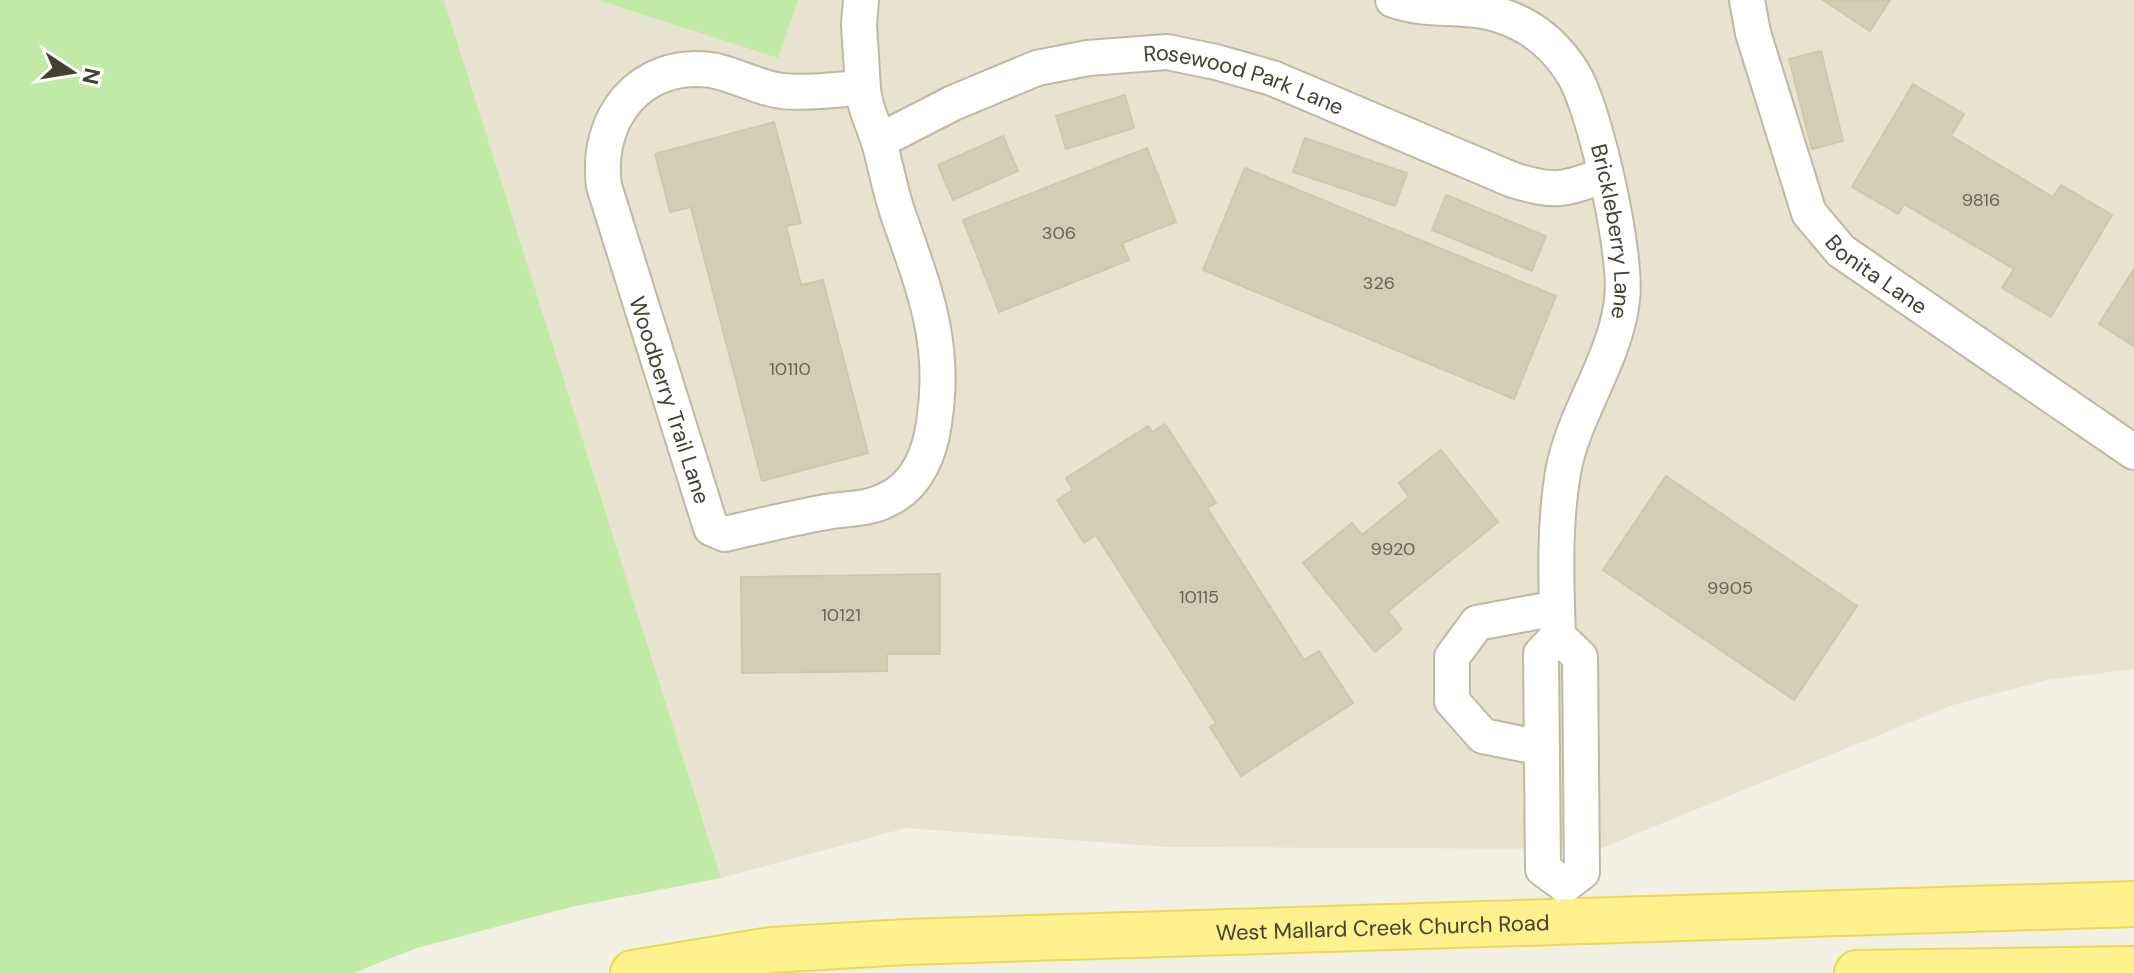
<svg xmlns="http://www.w3.org/2000/svg" width="2134" height="973" font-family="'DM Sans',sans-serif">
<rect width="100%" height="100%" fill="#f2f0e2"/>
<!-- residential -->
<path fill="#e7e3cf" d="M444,0h1690v669l-87,11 -94,25 -354,144 -432,-2 -261,-19 -185,50z"/>
<!-- green -->
<g fill="#c1eaa7">
<path d="M0,0h444l277,878 -150,29 -154,41 -64,25h-353z"/>
<path d="M598,0h200l-20,58z"/>
</g>
<!-- building -->
<g fill="#d4cdb6" stroke="#d0c7a9" stroke-width="2">
<path d="M1823,0h67l-20,31z"/>
<path d="M1821,51l22,90 -31,8 -23,-90z"/>
<path d="M1913,84l51,30 -13,22 102,61 8,-12 51,30 -61,102 -49,-29 12,-19 -110,-65 -6,10 -46,-27z"/>
<path d="M1125,95l9,33 -68,21 -10,-33z"/>
<path d="M774,122l27,101 -15,3 15,59 22,-5 45,173 -106,28 -71,-274 -21,5 -15,-58z"/>
<path d="M1003,136l15,35 -65,29 -15,-35z"/>
<path d="M1305,138l102,35 -12,33 -102,-34z"/>
<path d="M1147,148l29,74 -54,21 7,17 -130,52 -36,-92z"/>
<path d="M1245,168l311,128 -42,103 -311,-129z"/>
<path d="M1446,195l100,41 -14,35 -100,-41z"/>
<path d="M2134,269v77l-35,-22z"/>
<path d="M1165,424l51,79 -9,5 97,152 15,-9 34,52 -112,73 -31,-49 6,-4 -120,-188 -12,8 -27,-43 16,-10 -7,-12 82,-52 4,6z"/>
<path d="M1441,450l57,72 -110,89 14,18 -27,23 -72,-89 49,-40 10,12 47,-38 -10,-14z"/>
<path d="M1666,476l191,130 -63,94 -191,-130z"/>
<path d="M940,574v80h-53v17l-145,2 -1,-96z"/>
</g>
<g fill="none" stroke-linecap="round" stroke-linejoin="round">
<!-- minor casing -->
<g stroke="#beb9a4" stroke-width="38">
<g id="minor">
<path d="M861,0l-2,25 4,63c1,20 12,39 17,58 6,21 10,44 17,65 26,75 50,130 37,212 -4,29 -16,61 -44,75 -19,11 -37,10 -58,13 -36,6 -72,15 -107,23l-14,-6 -107,-342c-9,-67 35,-125 107,-116 24,4 46,18 71,21 26,3 55,-2 81,-3"/>
<path id="s1" d="M1393,0c44,15 78,0 124,22 24,11 43,30 57,53 22,38 54,182 48,225 -7,61 -48,112 -59,172 -9,53 -7,110 -5,164l22,21 2,215 -17,13"/>
<path id="s2" d="M1747,0l6,33 56,180 32,38 293,201"/>
<path id="s3" d="M879,141l74,-38 84,-35 51,-10 79,-6 49,10 56,16 241,102c43,13 50,10 92,-5"/>
<path d="M1558,636l-17,18 2,215 22,16"/>
<path d="M1542,748l-59,-12 -31,-35v-44l25,-34 80,-15"/>
</g>
</g>
<!-- major casing -->
<g stroke="#ebd656" stroke-width="48">
<g id="major">
<path id="s4" d="M633,973l138,-23 135,-8 1228,-38"/>
<path d="M1857,973l277,-4"/>
</g>
</g>
<!-- minor -->
<use href="#minor" stroke="#fff" stroke-width="34"/>
<!-- major -->
<use href="#major" stroke="#fff18e" stroke-width="44"/>
</g>
<g text-anchor="middle" stroke-width="6" stroke-linejoin="round" paint-order="stroke">
<!-- number labels -->
<g font-size="18" fill="#686353">
<text x="1981" y="206">9816</text>
<text x="1059" y="239">306</text>
<text x="1379" y="289">326</text>
<text x="790" y="375">10110</text>
<text x="1393" y="555">9920</text>
<text x="1730" y="594">9905</text>
<text x="1199" y="603">10115</text>
<text x="841" y="621">10121</text>
</g>
<!-- street labels -->
<g font-size="22" fill="#444032" stroke="#fff">
<text dy="8" stroke="none"><textPath href="#s3" startOffset="386">Rosewood Park Lane</textPath></text>
<text dy="8" stroke="none"><textPath href="#s1" startOffset="368">Brickleberry Lane</textPath></text>
<text dy="8" stroke="none"><textPath href="#s2" startOffset="314">Bonita Lane</textPath></text>
<text transform="translate(670 400) rotate(72)" y="8">Woodberry Trail Lane</text>
<text dy="8" stroke="none"><textPath href="#s4" startOffset="752">West Mallard Creek Church Road</textPath></text>
</g>
</g>
<!-- north arrow -->
<g transform="translate(72 72) rotate(102)" stroke="#ffffff" stroke-width="6" paint-order="stroke">
<path d="M0-6L14 30L0 20L-14 30Z" fill="#444032"/>
<text y="-12" font-size="22" font-weight="bold" text-anchor="middle" fill="#444032">N</text>
</g>
</svg>
